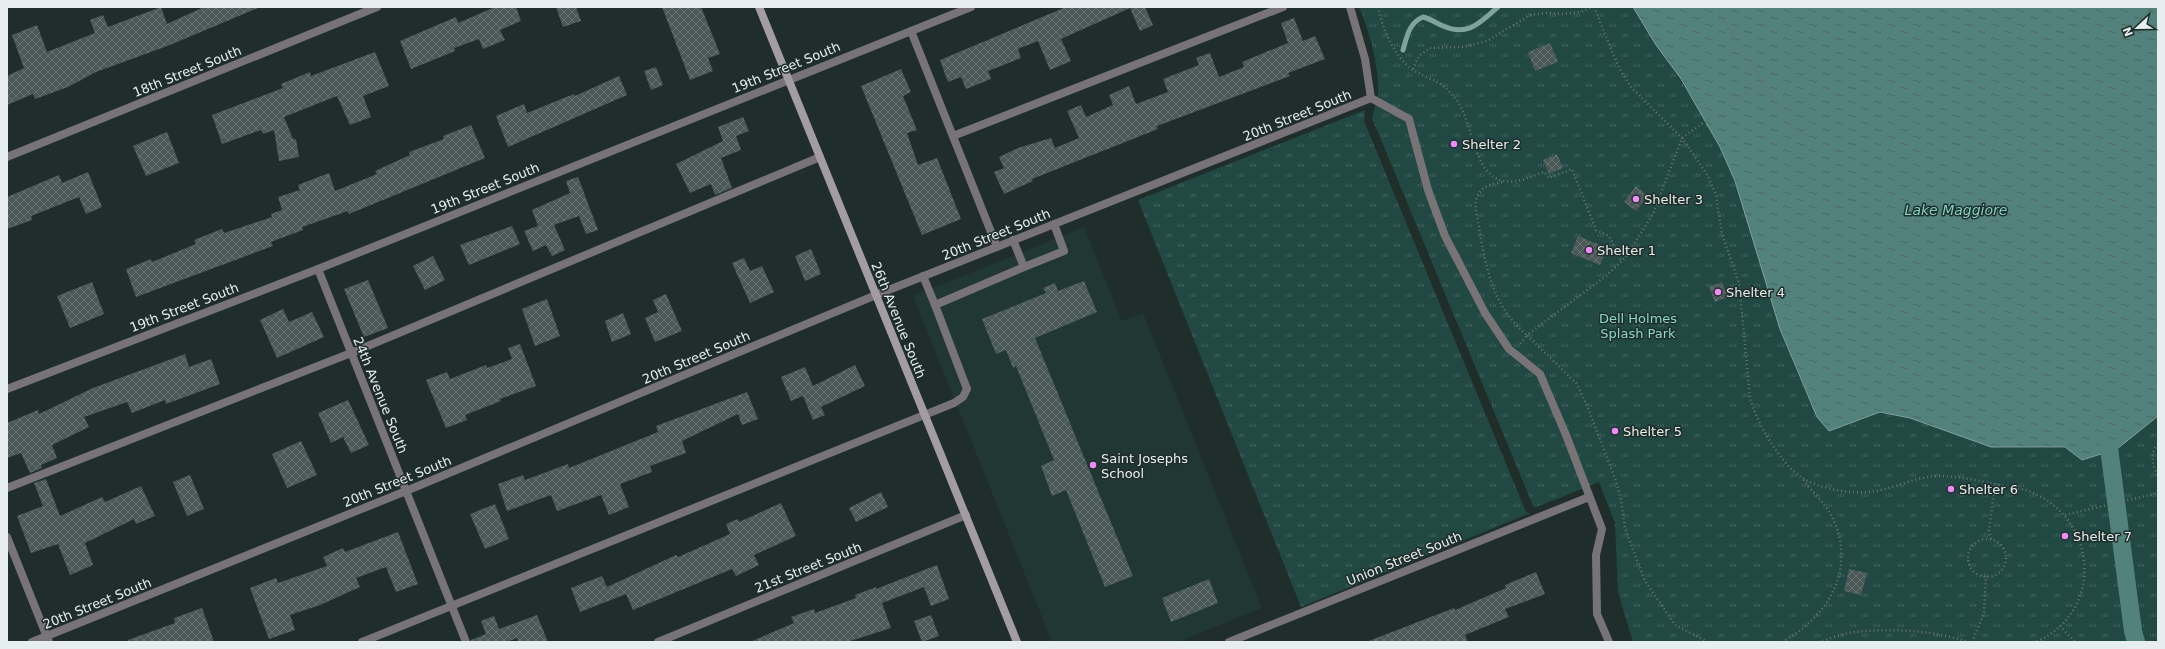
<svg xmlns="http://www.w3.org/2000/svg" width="2165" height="649" font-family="'DejaVu Sans',sans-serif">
<defs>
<pattern id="grass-tufts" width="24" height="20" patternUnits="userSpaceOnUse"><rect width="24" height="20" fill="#214843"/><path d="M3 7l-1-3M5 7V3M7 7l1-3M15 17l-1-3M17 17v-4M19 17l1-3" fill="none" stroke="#41635e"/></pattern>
<pattern id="water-ripples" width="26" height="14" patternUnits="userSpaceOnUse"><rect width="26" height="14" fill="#53817b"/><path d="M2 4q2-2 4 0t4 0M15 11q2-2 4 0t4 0" fill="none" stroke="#4d6764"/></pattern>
<pattern id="building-cross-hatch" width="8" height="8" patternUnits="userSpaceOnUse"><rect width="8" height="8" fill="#4a5957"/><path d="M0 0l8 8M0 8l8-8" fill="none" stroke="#64716f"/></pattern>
</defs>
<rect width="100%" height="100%" fill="#1f2d2b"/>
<!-- built -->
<path fill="#213734" d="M1084,227l38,94 21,-8 119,295 -84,34h-126l-139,-346z"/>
<!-- grass -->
<g fill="url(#grass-tufts)">
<path d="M1359,7h274c34,58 79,111 102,175 22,61 36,125 60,185 10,23 18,45 34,64l51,-19 30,6 81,29 126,2 41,-33v223l-6,3h-519l-15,-50 -3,-69 -16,-41 -65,26 -162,-390c2,-8 6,-17 6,-24 1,-29 -8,-61 -19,-87z"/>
<path d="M1365,110l-1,11 162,391 4,1 -229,94 -163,-407z"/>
</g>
<!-- water -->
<path fill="url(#water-ripples)" stroke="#7fa29d" d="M1633,7h525v409l-41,33 -35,11 -17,-13h-74l-81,-29 -30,-6 -51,19 -12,-14 -37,-88 -45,-148 -15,-34 -39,-68 -25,-34z"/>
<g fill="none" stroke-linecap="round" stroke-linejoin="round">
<!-- stream -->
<path stroke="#7fa29d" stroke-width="5" d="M1403,50c4,-14 6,-27 20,-33 8,2 13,6 20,9 26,11 37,-4 55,-19"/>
<!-- canal -->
<path stroke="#53817b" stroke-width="18" d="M2109,448l24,183 3,11"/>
</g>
<!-- building -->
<g fill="url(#building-cross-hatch)">
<path d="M161,7l6,17 37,-17 54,1 -88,37 -74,27 -28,15 -33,12 -2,-5 -26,11v-29l17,-8 -12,-33 25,-10 10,27 48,-19 -5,-13 13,-5 5,12z"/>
<path d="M495,7h21l5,14 -21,9 5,10 -22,9 -4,-10 -25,9 1,3 -44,18 -11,-28 56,-24 2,6z"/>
<path d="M556,7h20l5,14 -18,6z"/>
<path d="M662,7h39l19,47 -12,4 5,13 -23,9z"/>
<path d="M1066,7h79l8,18 -13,6 -10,-23 -69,31 10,22 -21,9 -12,-29 -20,8 3,9 -33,13 3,8 -25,10 -5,-12 -13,5 -8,-22z"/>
<path d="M1294,18l9,23 12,-5 10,23 -37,14 2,3 -133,50 1,3 -126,50 1,2 -29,13 -10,-22 10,-4 -5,-11 19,-9 33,-10 4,10 24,-10 -12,-27 14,-6 5,12 27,-12 -4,-10 20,-9 7,18 32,-12 -5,-13 36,-14 -3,-7 14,-5 9,24 25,-10 -2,-5 46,-19 -7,-20z"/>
<path d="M1550,43l8,19 -23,9 -7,-19z"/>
<path d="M375,52l14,34 -26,10 8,21 -21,8 -13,-29 -53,21 9,22h3l3,18 -20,4 -5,-31 -11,4 -2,-4 -39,14 -10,-29 71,-27 -2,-4 29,-12 1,4z"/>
<path d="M656,67l7,18 -12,5 -7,-19z"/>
<path d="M901,69l10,23 -8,4 14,34 -10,3 11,32 19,-7 24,61 -39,16 -61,-149z"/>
<path d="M619,76l8,19 -119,52 -12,-31 28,-12 3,9 47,-19 1,2z"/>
<path d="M743,117l6,14 -13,5 5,14 -20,8 11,30 -17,7 -4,-11 -21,9 -14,-29 47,-23 -5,-14z"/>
<path d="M471,125l14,33 -136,56 -1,-3 -46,16 1,3 -32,12 2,4 -137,51 -10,-28 25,-10 1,3 44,-18 -2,-4 28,-11 2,4 48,-16 -1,-3 11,-4 -4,-13 22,-7 -2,-5 31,-12 6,18 42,-17 -2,-3 35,-16 -1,-3 35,-13 -1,-3z"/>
<path d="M167,132l12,31 -33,13 -13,-30z"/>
<path d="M1557,154l6,14 -14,6 -6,-14z"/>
<path d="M88,172l14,35 -16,7 -7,-17 -48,19 1,4 -25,9v-32l52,-22 3,8z"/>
<path d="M578,177l20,53 -12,4 -7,-18 -25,9 11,25 -13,6 -6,-11 -13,6 -9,-20 14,-5 -6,-16 38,-17 -4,-12z"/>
<path d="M1636,186l12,10 -12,15 -12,-9z"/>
<path d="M512,226l8,18 -51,21 -9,-20z"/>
<path d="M1578,236l29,12 -7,17 -29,-12z"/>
<path d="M811,249l10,25 -16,7 -10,-25z"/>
<path d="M433,256l12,24 -20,10 -12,-24z"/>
<path d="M744,258l6,13 12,-5 12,26 -24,11 -18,-40z"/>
<path d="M368,280l20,48 -24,9 -20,-48z"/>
<path d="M1084,281l13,31 -62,26 98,238 -28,11 -39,-97 -14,6 -11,-30 13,-6 -38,-94 -3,2 -7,-18 -10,4 -14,-35 64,-26 -3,-5 12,-5 3,8z"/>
<path d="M92,282l12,32 -34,14 -13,-32z"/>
<path d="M1722,282l6,15 -13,5 -6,-15z"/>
<path d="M666,294l16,37 -27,11 -10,-24 13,-6 -5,-12z"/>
<path d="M547,299l13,37 -25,10 -13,-37z"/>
<path d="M283,309l6,13 23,-10 12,25 -47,21 -17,-38z"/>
<path d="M623,313l8,21 -19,8 -7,-21z"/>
<path d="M520,344l16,42 -36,13 1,2 -36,14 2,5 -21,8 -20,-48 21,-8 3,7 36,-14 1,3 25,-9 -4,-11z"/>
<path d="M185,354l4,13 22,-8 9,25 -54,20 -1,-4 -33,13 -5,-11 -43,15 5,10 -37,18 5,13 -16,7 1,3 -12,5 -9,-20 -14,5v-35l31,-13 1,4 54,-26z"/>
<path d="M855,365l10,21 -44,21 4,8 -12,5 -10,-24 -12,5 -10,-24 24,-10 8,19z"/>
<path d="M747,392l11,27 -16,6 -4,-11 -56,27 4,12 -36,13 2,6 -32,12 9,23 -20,8 -8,-20 -44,16 -6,-16 -44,16 -9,-27 25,-9 2,5 43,-16 1,4 89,-36 -2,-6z"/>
<path d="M348,400l21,45 -18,8 -8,-16 -12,6 -13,-30z"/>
<path d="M301,441l16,34 -30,13 -15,-34z"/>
<path d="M190,475l14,34 -17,7 -14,-34z"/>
<path d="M46,479l14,37 42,-19 3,5 36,-16 14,30 -19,8 -2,-5 -49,24 8,22 -23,10 -12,-31 -27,9 -14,-37 26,-10 -9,-23z"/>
<path d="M881,492l7,15 -32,15 -7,-14z"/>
<path d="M781,503l15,33 -42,19 5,10 -23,11 -4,-7 -99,41 -7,-16 -46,18 -9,-24 31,-12 5,11 69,-32 2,2 52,-23 -4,-10 12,-5 1,3z"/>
<path d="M495,504l14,35 -24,10 -15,-35z"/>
<path d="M398,532l20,52 -22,8 -10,-25 -30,11 4,9 -40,18 -30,10 5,15 -26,9 -19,-51 26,-10 2,5 49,-17 -4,-9 20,-9 2,4z"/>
<path d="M937,565l12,34 -18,7 -7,-19 -42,16 9,25 -44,14h-97l44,-19 -3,-6 23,-8 1,4 41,-15 -1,-3 21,-8v2z"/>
<path d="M1849,569l18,4 -6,22 -17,-4z"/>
<path d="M1536,572l9,22 -40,15 4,8 -44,18 3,7h-102l88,-34 1,2 51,-22 -1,-3z"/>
<path d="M1209,579l9,24 -47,19 -9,-24z"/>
<path d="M202,608l12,34h-85l-1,-2 47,-17 -1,-5z"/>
<path d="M537,615l11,27h-30l-1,-4 -10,4h-36v-2l15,-6 -5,-13 13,-5 5,13z"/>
<path d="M931,615l8,21 -17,6 -8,-21z"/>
</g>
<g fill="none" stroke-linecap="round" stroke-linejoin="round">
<!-- path -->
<g stroke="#677472" stroke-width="2.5" stroke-dasharray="1 3" stroke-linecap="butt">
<path d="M1378,7c4,21 16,50 35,63 20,12 28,9 44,31 15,20 16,63 37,76 15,10 34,1 50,-5l5,6 23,-9 24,61 13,6 12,25"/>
<path d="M1594,7l25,61 12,19 51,51 26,38 8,19 6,39 17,49 11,115c6,23 30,65 51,79 16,11 48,17 67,15 24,-2 48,-16 71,-16 26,0 60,10 87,14 72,25 80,121 10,152"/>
<path d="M1720,14l42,67 44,65"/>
<path d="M1413,69l6,-13 11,-8 33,-1 24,-6 43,-26 15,-2 18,1 17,-2 12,-5"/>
<path d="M1502,182c-7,2 -18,3 -22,10 -8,10 -3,23 -1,35 7,42 14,80 48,108l-7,9"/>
<path d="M2158,444c-9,10 -5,22 0,33"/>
<path d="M2065,515l93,-22"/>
<path d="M1991,539l-2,-8 6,-46"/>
<circle cx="1987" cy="558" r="19"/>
<path d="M2158,548v2"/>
<path d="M2060,626l15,16"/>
<path d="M1708,642l-33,-17 -30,-44 -20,-53 -4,-28 -5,-19 -28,-73 -11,-24 -50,-49 79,-59 19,-18 28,-44 29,-76 80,-57"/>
<path d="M1782,642c44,-24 73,-68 53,-119 -6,-16 -23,-31 -33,-45"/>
<path d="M1819,642c11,-3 24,-9 36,-10 37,-4 77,-2 113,10"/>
<path d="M1972,642l12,-29 2,-37"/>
</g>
<!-- lane -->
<g stroke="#777377" stroke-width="8">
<path d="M1350,7l15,52 6,39 38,21 19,71 17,46 40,77 24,36 31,25 26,61 36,94 -6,26 1,59 12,28"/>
<path d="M911,31l86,216"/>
<path d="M953,136l330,-129"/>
<path d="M1024,267l40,-16 -10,-27"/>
<path d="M923,276l12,29"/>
<path d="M7,488l344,-135 469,-196"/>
<path d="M7,537l42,105"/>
<path d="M362,642l592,-239 9,-6 4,-8 -32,-84 89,-38 -11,-27"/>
</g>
<!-- street -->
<g stroke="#777377" stroke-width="8">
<path d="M7,157l370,-150"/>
<path d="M318,269l148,373"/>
<path d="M7,389l311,-120 653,-262"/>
<path d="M32,642l374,-151 470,-196 495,-197"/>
<path d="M658,642l308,-127"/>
<path d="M1229,642l360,-145"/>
</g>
<!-- secondary -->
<path stroke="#a39ca3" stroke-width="8" d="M759,7l258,635"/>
</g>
<!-- markers -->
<g fill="#ee8bf8" stroke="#1f2d2b" stroke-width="1.5">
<circle cx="1454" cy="144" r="4"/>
<circle cx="1636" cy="199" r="4"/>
<circle cx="1589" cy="250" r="4"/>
<circle cx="1718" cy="292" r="4"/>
<circle cx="1615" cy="431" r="4"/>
<circle cx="1093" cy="465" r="4"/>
<circle cx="1951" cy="489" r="4"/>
<circle cx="2065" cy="536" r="4"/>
</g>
<g text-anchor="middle" stroke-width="3" stroke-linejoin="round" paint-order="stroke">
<!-- street labels -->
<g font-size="13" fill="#e6efed" stroke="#1f2d2b">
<text transform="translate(786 67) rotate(-22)" y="5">19th Street South</text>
<text transform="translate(187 71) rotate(-22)" y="5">18th Street South</text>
<text transform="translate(1297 115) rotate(-22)" y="5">20th Street South</text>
<text transform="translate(485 188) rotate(-22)" y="5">19th Street South</text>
<text transform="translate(996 234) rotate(-22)" y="5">20th Street South</text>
<text transform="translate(184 307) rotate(-21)" y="5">19th Street South</text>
<text transform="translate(899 320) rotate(68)" y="5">26th Avenue South</text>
<text transform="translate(696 357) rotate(-23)" y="5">20th Street South</text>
<text transform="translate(381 395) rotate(68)" y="5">24th Avenue South</text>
<text transform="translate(397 481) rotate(-22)" y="5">20th Street South</text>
<text transform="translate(1404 558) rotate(-22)" y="5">Union Street South</text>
<text transform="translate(808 567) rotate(-22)" y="5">21st Street South</text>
<text transform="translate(97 603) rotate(-22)" y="5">20th Street South</text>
</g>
<!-- poi labels -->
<g font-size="13" fill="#e6efed" stroke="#1f2d2b" text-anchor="start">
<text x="1462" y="149">Shelter 2</text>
<text x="1644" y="204">Shelter 3</text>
<text x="1597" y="255">Shelter 1</text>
<text x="1726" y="297">Shelter 4</text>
<text x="1623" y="436">Shelter 5</text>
<text x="1101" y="463">Saint Josephs<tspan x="1101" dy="15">School</tspan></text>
<text x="1959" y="494">Shelter 6</text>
<text x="2073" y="541">Shelter 7</text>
</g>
<!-- park labels -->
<g font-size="13" fill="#88d9ce" stroke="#1f2d2b">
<text x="1638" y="323">Dell Holmes<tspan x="1638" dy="15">Splash Park</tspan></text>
</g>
<!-- water labels -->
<g font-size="14" font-style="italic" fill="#7fd0c5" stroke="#1f2d2b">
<text x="1956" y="215">Lake Maggiore</text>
</g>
</g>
<!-- border -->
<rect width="2165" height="649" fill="none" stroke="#e6efed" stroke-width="16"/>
<!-- north arrow -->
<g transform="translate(2137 28) rotate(248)" stroke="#1f2d2b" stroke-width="3" paint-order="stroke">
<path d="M0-3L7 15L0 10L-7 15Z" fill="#e6efed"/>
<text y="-6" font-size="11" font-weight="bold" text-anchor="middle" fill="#e6efed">N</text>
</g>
</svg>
